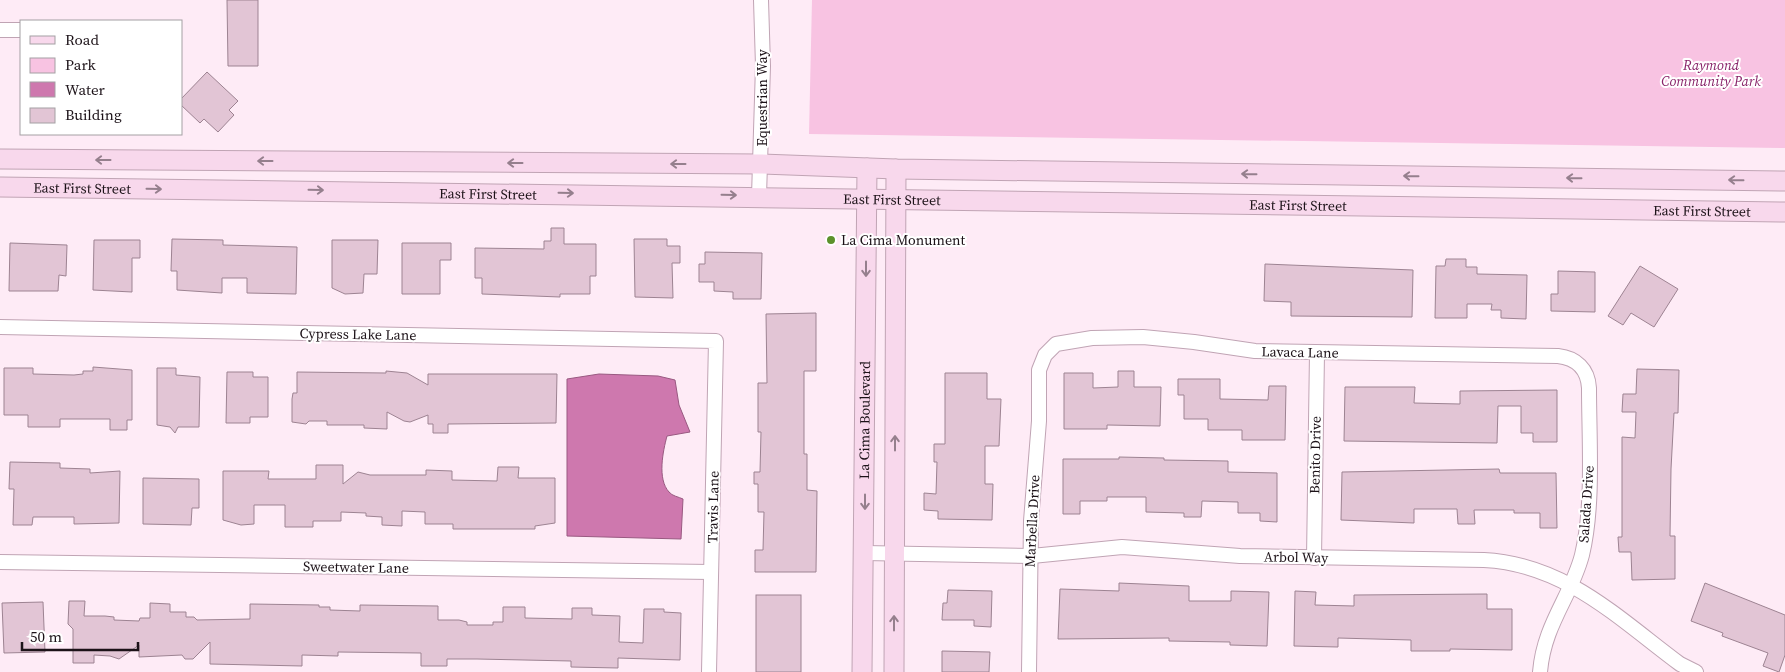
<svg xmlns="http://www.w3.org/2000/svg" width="1785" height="672" font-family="'Source Serif 4',serif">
<rect width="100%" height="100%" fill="#feebf6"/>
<!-- green -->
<path fill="#f8c3e2" d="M812,0h973v148l-976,-14z"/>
<!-- water -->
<path fill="#ce78ae" stroke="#995981" d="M599,374l59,2 17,4 4,25 11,27 -23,4c-4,15 -10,43 2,56 3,4 10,5 14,7l-2,40 -114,-3v-157z"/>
<!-- building -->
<g fill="#e2c5d5" stroke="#9d8392">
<path d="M227,0h31v66h-30z"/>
<path d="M207,72l31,29 -9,9 5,5 -16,17 -14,-13 -4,4 -19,-18v-6z"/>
<path d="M551,228h13v16h32v32h-6v18h-30v3l-78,-3v-16h-7v-30l69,1v-8h7z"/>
<path d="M172,239l51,1v5l74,2 -1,47 -49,-1v-15h-25v15l-45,-3v-19h-6z"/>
<path d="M634,239h33v7h13v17h-8l1,35 -38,-1z"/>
<path d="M94,240h46v18h-8v34l-39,-2z"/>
<path d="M332,240h46l-1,34h-13l-1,19 -18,1 -13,-6z"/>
<path d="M10,243l57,2 -1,31 -7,-1 -1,16h-49z"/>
<path d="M402,243h49v17h-11v34h-38z"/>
<path d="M705,252l57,1 -1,46h-28v-7l-19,-1v-9h-15v-18h6z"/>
<path d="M1446,259h20v8h11v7l50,1 -1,44 -25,-1v-8h-10l1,-6h-25v14h-32l1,-52h9z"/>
<path d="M1265,264l148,6 -1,47 -121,-1v-14l-27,-1z"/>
<path d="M1640,266l38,23 -24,38 -23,-14 -8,12 -15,-9z"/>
<path d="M1558,271l37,1v40l-44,-1v-17h7z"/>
<path d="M816,313v58h-12v83h3v36l10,1 -1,81h-61v-22h8l1,-38h-6v-28h-4v-12h6l1,-40h-3v-49h9l-1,-69z"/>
<path d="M93,367l39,3v50h-5v10h-17v-11h-50v8h-32v-12h-24v-47h29v6l41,1 9,-1v-3h10z"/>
<path d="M157,368h19v7l24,2 -1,50h-21l-3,6 -5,-6 -13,-2z"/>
<path d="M1637,369l42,1 -1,43h-4l-3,56 -1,67h5v43l-43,1 -1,-28h-12l-1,-15h4v-100l13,1 1,-26h-14l1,-18h13z"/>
<path d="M386,371l21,2 21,12v-11h129l-1,49 -108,1v9h-15v-9h-5v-9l-18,7 -6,-1 -17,-9v17l-23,-1v-3h-37v-4h-18l-3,3 -14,-2v-23l1,-6h4v-21l89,1z"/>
<path d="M1118,371h16v16h27l-1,39 -53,-1v4h-43v-56h29v15l25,-1z"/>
<path d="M227,372h26v5h15v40h-18v6h-24z"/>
<path d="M945,373h42v26h14l-2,47h-14v38h8l-1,36 -54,-1v-8l-14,-1v-17l12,1 1,-32h-3v-18h11z"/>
<path d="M1178,379h42v20l48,1 1,-14h17l-1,54h-43v-10h-34v-11h-24v-24h-6z"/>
<path d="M1345,387h70l-1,16 46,1v-13l97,-1v52h-24v-9h-12v-27h-23l-1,37 -153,-2z"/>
<path d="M1119,457l45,1v2l64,1v11l49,1v49l-17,-1v-8h-22v-11l-36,-1 -1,16h-17v-4l-38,-1v-15h-39v4h-27v13h-17v-55h56z"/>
<path d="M10,462l50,1v5l30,1v4l30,-2 -1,52 -45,1v-7h-41l-1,8h-19l1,-36h-5z"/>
<path d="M316,465h27v19l15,-12 12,3h56v-5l26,1v9l45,1 1,-14h21l-1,11h37v45l-20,3v3h-82v-5h-28v-12l-23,-1v15l-20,-1v-8l-16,-1v-3l-25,-1v9h-28v6h-28v-22h-31v19l-13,1 -18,-5v-49h46l-1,8h48z"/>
<path d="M1499,469l1,4h56l1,55h-17v-15h-26v-3h-40l1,14h-17l-1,-15h-43v14l-73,-3 1,-48z"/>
<path d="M143,478l56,1v29h-7l-1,17 -48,-1z"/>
<path d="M1119,583l70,3v15h42v-10l38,1 -2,54 -37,-1v-3l-61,-1v-3l-111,1 2,-50 59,2z"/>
<path d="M1705,583l80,32v40l-6,17 -16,-6 5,-13 -46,-17 1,-3 -32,-12z"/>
<path d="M948,590l44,1 -1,36 -17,-1v-6h-32l1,-17h4z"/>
<path d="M1295,591l21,1 -1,13 39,1v-11l133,-1v15h25v41l-62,-1v2h-39v-11l-73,-2v9l-44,-1z"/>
<rect x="756" y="595" width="45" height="77"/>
<path d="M69,601h16l-1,15h21l9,1v3l25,1 1,-3h10v-15l20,1v8h16v5h8l3,3 53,-1v-15l69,1v2h11v3l30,1v-6l78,1v14h21l8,2v3h26v-3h10v-15h22v11l47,1v-11h20v7l28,1 -1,26 24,1 1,-34h20v3l17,1 -1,47 -62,-2v10l-47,-1v-6l-94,-2h-30v7h-26v-13l-83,-1v4l-36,-1v11l-92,-2v-22l-17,17h-8l-3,-4 -43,2v-12l-20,14 -9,-3 -16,-1v8h-21v-34l-5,-5z"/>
<path d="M43,602l2,50 -41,1 -2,-50z"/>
<path d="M942,651l48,1 -1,20h-47z"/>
</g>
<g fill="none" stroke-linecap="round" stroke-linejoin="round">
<!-- street casing -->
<g stroke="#c0a4b4" stroke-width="16">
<g id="street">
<path d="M0,30h21"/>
<path d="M759,196l4,-130 -2,-66"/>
<path d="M0,327l716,14 -7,331"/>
<path d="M864,553l168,3 90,-9 118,9 244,4c81,4 134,58 196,104l16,8"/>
<path d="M1314,558l3,-205"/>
<path d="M0,562l711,10"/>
<path d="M1029,672l2,-151 8,-100v-51l6,-15 11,-11 36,-6 51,-1 51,5 61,9 303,5c18,2 30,13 31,32 0,52 5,117 -7,167 -11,42 -38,69 -42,117"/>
</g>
</g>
<!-- secondary casing -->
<g stroke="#c0a4b4" stroke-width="21">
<g id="secondary">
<path d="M0,159l761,5 135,5 889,12"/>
<path id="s1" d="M0,187l1785,25"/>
<path id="s2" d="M862,672l5,-504"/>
<path d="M894,672l2,-503"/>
</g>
</g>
<!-- street -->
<use href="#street" stroke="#fff" stroke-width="14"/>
<!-- secondary -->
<use href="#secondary" stroke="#f8d8ec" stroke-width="19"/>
</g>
<!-- one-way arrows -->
<defs><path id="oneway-shaft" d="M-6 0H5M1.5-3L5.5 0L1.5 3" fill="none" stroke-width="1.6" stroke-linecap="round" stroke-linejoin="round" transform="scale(1.25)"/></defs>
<g stroke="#957f8d">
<use href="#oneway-shaft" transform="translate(103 160) rotate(-180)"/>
<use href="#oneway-shaft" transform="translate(265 161) rotate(-180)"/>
<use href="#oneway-shaft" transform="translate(515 163) rotate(-180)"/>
<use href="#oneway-shaft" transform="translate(678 164) rotate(-180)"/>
<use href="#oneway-shaft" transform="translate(1249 174) rotate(-179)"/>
<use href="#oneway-shaft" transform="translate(1411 176) rotate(-179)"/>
<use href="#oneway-shaft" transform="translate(1574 178) rotate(-179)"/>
<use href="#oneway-shaft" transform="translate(1736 180) rotate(-179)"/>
<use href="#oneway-shaft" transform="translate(154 189) rotate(1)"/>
<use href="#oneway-shaft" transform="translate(316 190) rotate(1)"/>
<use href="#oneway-shaft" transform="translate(566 193) rotate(1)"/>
<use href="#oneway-shaft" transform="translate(729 195) rotate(1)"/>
<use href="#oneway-shaft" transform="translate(866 269) rotate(90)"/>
<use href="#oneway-shaft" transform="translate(895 443) rotate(-90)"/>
<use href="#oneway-shaft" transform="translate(865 502) rotate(90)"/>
<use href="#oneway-shaft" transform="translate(894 623) rotate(-90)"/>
</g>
<!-- markers -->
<circle fill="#5c912b" stroke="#fff" stroke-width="2" cx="831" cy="240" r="5"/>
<g text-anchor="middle" stroke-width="4" stroke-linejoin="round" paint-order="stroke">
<!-- park labels -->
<g font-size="14" font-style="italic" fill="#882369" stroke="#fff">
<text x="1711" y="70">Raymond<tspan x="1711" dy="16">Community Park</tspan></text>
</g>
<!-- street labels -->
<g font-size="14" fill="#1c1218" stroke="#fff">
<text transform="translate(762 98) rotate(-90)" y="5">Equestrian Way</text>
<text dy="5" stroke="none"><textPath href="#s1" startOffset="82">East First Street</textPath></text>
<text dy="5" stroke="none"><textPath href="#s1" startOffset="488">East First Street</textPath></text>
<text dy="5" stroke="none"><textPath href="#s1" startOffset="892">East First Street</textPath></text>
<text dy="5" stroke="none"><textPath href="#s1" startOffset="1298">East First Street</textPath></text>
<text dy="5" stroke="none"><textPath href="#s1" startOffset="1702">East First Street</textPath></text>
<text transform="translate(358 334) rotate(1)" y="5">Cypress Lake Lane</text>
<text transform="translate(1300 352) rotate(1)" y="5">Lavaca Lane</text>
<text dy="5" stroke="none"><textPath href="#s2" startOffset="252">La Cima Boulevard</textPath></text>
<text transform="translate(1315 455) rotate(-89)" y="5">Benito Drive</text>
<text transform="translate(1586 504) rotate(-86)" y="5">Salada Drive</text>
<text transform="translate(713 507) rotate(-89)" y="5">Travis Lane</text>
<text transform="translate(1032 521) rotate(-87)" y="5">Marbella Drive</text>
<text transform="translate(1296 557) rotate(1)" y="5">Arbol Way</text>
<text transform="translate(356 567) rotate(1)" y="5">Sweetwater Lane</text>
</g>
<!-- poi labels -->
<g font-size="14" fill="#1c1218" stroke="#fff" text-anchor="start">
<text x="841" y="245">La Cima Monument</text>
</g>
</g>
<!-- legend -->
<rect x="20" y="20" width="162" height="115" fill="#ffffff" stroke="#a4a0a3"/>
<rect x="30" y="36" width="25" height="8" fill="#f8d8ec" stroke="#a4a0a3"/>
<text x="65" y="45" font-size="15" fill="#1c1218">Road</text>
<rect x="30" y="58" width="25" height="15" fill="#f8c3e2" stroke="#a4a0a3"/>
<text x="65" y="70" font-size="15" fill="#1c1218">Park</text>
<rect x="30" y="82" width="25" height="15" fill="#ce78ae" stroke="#a4a0a3"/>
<text x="65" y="95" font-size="15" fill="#1c1218">Water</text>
<rect x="30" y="108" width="25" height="15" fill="#e2c5d5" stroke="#a4a0a3"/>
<text x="65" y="120" font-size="15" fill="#1c1218">Building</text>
<!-- scale -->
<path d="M22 642v8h116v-8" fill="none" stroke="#1c1218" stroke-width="2.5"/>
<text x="30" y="642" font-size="15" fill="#1c1218" stroke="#ffffff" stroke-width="4" paint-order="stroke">50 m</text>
</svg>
